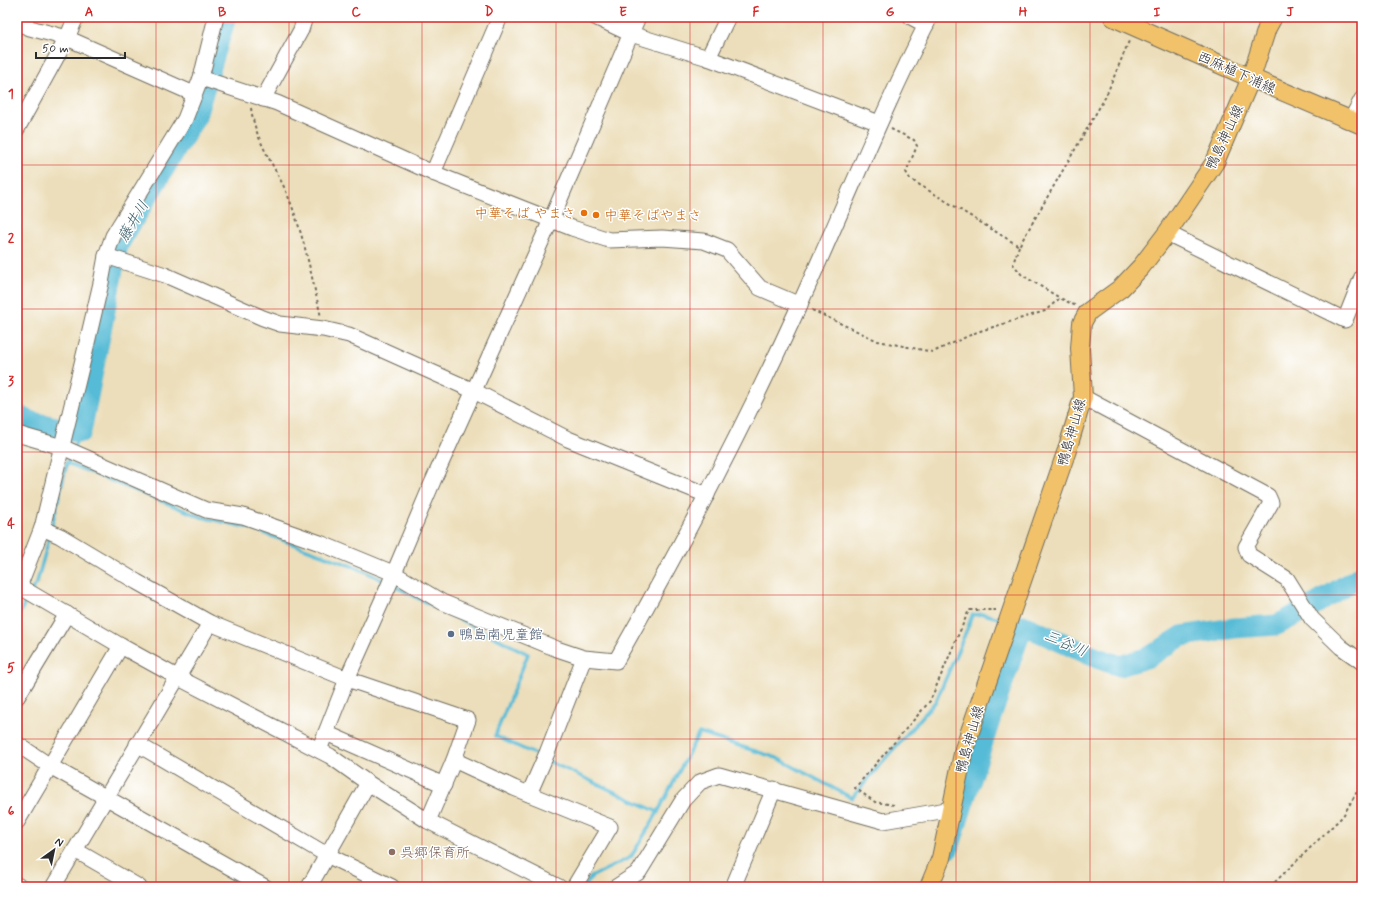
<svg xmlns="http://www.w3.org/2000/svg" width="1379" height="904" font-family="Mynerve,'Klee One',sans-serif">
<rect width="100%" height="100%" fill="#fff"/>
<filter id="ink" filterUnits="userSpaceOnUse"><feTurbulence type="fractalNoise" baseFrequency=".025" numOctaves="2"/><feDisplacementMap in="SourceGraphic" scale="8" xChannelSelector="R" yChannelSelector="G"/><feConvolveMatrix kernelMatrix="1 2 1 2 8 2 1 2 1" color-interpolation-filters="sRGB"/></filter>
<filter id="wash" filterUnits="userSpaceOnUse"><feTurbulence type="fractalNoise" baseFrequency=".012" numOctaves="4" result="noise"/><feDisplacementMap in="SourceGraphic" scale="16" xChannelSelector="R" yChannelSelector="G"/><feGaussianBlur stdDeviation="0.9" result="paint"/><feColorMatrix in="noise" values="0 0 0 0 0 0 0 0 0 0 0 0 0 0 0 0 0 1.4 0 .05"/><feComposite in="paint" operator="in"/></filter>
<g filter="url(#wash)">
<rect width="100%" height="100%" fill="#ecdeba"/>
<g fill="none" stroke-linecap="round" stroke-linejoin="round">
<!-- stream -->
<g stroke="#57bbd6" stroke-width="3.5">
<path d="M23,17l18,6"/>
<path d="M73,448l8,-16"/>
<path d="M67,463l134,54 49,11 110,41 26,13"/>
<path d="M51,529l16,-66 4,-9"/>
<path d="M392,585l136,69 -33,82 46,21"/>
<path d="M32,590l5,-8 13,-47"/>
<path d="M17,619l12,-24"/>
<path d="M1013,622l10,3"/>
<path d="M548,761l110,51"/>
<path d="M585,887l6,-10 40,-20 27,-45 41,-79 78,25 75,40 32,-38 52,-59 32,-74 4,-12 11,-1 20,5"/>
</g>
<!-- river -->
<g stroke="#57bbd6" stroke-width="21">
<path d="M17,415l15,7 29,6"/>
<path d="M73,431l8,1 37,-187 78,-129 30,-99"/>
<path d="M949,848l42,-131 32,-92 74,33 23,8 29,-9 33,-21 52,-8 43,-3 37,-20 48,-30"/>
</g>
</g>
</g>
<g filter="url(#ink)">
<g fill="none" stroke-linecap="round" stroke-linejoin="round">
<!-- minor casing -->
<g stroke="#6f6a5d" stroke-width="17">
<g id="minor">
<path d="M595,17l36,17 77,24 171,65"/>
<path d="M911,17l15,8"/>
<path d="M17,23l13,5 37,10 127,56"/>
<path d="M708,58l20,-41"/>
<path d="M201,78l76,25 156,70 139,55 37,12 53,-2 42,3 23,9 33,38 40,17"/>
<path d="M263,99l38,-69 4,-13"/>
<path d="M1351,120l11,-21"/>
<path d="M17,129l50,-91 9,-21"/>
<path d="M433,173l67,-156"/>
<path d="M1167,233l178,87 17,-43"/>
<path d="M106,256l59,19 98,43 17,6 43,5 26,6 125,56 94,48 139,56"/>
<path d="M1083,397l185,99 3,7 -25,44 3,8 38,24 25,40 29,28 21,15"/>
<path d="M17,434l45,13 144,63 37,6 77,27 73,30 49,29 115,47 27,9 32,3c66,-116 128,-234 183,-355 44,-96 83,-195 131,-289"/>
<path d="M42,528l18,8 77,46 73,41 137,56 121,41 -14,40 -26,61"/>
<path d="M17,585l104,61 56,31 153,79 38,27 60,38 131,66"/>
<path d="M17,592l25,-64 44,-181 15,-64 5,-27 7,-20 72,-117 16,-41 15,-61"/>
<path d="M17,697l50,-83"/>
<path d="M326,733l118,52"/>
<path d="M17,744l33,22 215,121"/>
<path d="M137,744l190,111 65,32"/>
<path d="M319,750l28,-71 39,-87 47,-111 118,-261 87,-203"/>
<path d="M454,760l60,28 96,39 -36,60"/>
<path d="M529,794l18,-41 37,-95"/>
<path d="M17,822l104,-176"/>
<path d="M75,850l64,37"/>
<path d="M17,885l3,2"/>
<path d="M53,887l157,-264"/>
<path d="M309,887l59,-104"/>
<path d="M616,887l23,-15 44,-72 17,-18 19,-7 164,46 69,-12"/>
<path d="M733,887l41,-98"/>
</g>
</g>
<!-- major casing -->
<g stroke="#6f6a5d" stroke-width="20">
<g id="major">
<path d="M1113,17l138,61 111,47"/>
<path d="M929,887l12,-29 23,-109 103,-299 16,-53 -3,-49 2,-25 6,-11 33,-24 20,-21 26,-34 48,-71 36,-84 16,-50 6,-11"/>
</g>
</g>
<!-- path -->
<g stroke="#6f6a5d" stroke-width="2" stroke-dasharray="3 3" stroke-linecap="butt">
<path d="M251,108c4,31 21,54 34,81 18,41 26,85 36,128"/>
<path d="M891,129l23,11 3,6 -11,26 4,7 109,67 87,-150 23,-55"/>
<path d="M1019,246l-6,18 9,11 38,23"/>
<path d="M812,310l66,31 55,11 44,-20 68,-21 15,-13 16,8"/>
<path d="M894,805l-19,-3 -20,-14 75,-87 39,-91h27"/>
<path d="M1271,887l4,-5 68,-66 19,-33"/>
</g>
<!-- minor -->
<use href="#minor" stroke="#fff" stroke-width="15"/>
<!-- major -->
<use href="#major" stroke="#f2c26a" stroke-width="18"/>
</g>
</g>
<!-- grid -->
<path fill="none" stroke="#d62828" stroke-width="1" stroke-opacity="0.55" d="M156,17v870M289,17v870M422,17v870M556,17v870M690,17v870M823,17v870M956,17v870M1090,17v870M1224,17v870M17,165h1345M17,309h1345M17,452h1345M17,595h1345M17,739h1345"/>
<!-- markers -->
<g fill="#e8710a" stroke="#fff" stroke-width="1.5">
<circle cx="584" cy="213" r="4"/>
<circle cx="596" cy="215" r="4"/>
</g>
<circle fill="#5c6f8a" stroke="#fff" stroke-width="1.5" cx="451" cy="634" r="4"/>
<circle fill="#8d6e63" stroke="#fff" stroke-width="1.5" cx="392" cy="852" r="4"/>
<g text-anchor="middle" stroke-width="3" stroke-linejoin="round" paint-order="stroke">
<!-- street labels -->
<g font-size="14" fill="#2b2b2b" stroke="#fff">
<text transform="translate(1237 72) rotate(24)" y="5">西麻植下浦線</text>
<text transform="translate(1224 137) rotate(-65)" y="5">鴨島神山線</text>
<text transform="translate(1071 432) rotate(-74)" y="5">鴨島神山線</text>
<text transform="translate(969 739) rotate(-74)" y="5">鴨島神山線</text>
</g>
<!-- food labels -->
<g font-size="14" fill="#c56008" stroke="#fff" text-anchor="end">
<text x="576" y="218">中華そば やまさ</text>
<text x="604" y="220" text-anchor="start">中華そばやまさ</text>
</g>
<!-- service labels -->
<g font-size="14" fill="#4e5e75" stroke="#fff" text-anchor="start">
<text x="459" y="639">鴨島南児童館</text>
</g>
<!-- education labels -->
<g font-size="14" fill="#785e54" stroke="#fff" text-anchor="start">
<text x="400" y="857">呉郷保育所</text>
</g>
<!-- water labels -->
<g font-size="15" font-style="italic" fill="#3a5d67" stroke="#fff">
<text transform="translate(133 221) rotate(-59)" y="5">藤井川</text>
<text transform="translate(1066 643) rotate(23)" y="5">三谷川</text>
</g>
</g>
<!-- margin -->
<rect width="1379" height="904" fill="none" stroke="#fff" stroke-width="44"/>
<!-- north arrow -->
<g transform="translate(54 850) rotate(33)" stroke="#ffffff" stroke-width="3" paint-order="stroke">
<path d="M0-3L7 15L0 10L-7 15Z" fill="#2b2b2b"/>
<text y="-6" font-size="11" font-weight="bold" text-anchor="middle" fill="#2b2b2b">N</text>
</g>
<!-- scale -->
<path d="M36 52v6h89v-6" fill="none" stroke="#2b2b2b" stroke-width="2"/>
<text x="42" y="52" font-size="12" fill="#2b2b2b" stroke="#ffffff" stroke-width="3" paint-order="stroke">50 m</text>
<rect x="22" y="22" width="1335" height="860" fill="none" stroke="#d62828" stroke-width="1.5"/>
<g font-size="13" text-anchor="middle" font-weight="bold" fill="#d62828">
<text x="89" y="16">A</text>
<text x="222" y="16">B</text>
<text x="356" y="16">C</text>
<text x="489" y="16">D</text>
<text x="623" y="16">E</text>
<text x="756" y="16">F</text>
<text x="890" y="16">G</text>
<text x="1023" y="16">H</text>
<text x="1157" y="16">I</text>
<text x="1290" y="16">J</text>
<text x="11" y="98">1</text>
<text x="11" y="242">2</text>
<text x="11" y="385">3</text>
<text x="11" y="528">4</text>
<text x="11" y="672">5</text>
<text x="11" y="815">6</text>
</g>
</svg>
